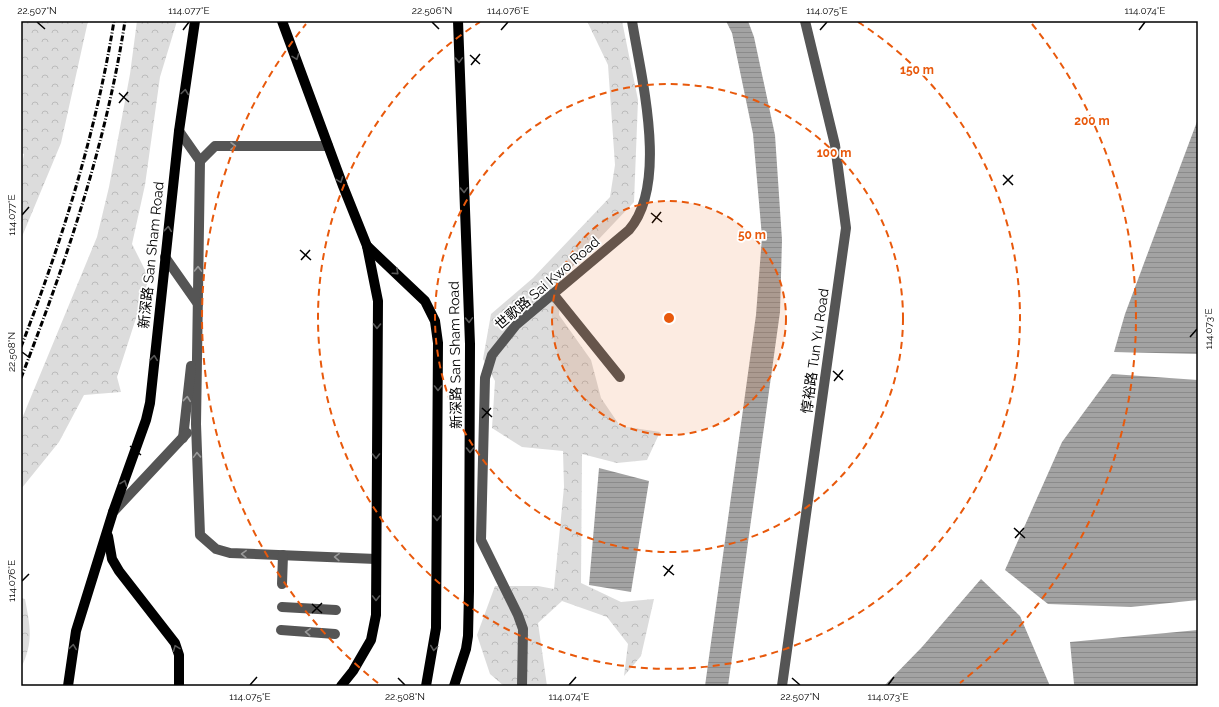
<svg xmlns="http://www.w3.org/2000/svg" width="1219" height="707" font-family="Raleway,'Noto Sans SC',sans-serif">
<defs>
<pattern id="forest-crowns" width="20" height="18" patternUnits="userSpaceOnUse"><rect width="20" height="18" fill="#dcdcdc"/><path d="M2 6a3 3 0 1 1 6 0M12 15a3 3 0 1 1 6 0" fill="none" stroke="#bbb"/></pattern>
<pattern id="water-rules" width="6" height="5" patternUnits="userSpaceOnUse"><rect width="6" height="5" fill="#a3a3a3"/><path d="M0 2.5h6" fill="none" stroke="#8b8b8b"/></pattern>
</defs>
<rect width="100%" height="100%" fill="#fff"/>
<!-- forest -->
<g fill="url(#forest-crowns)">
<path d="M21,21h67l-27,122 -40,96v-69l3,-16 -3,-1z"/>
<path d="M137,21h40l-17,56 -15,108 -13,59 17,34 -32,99 4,15 -37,3 -25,47 -38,47v-68l76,-184 12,-50 21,-113z"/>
<path d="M587,21h35l16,79 -4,102 -73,77 -2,36 32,45 10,38 19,28 40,6 -13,28 -30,3 -35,-9 -1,129 40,19 33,-3 -13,57 -17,20 4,-32 -21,-27 -45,-16 -24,22 9,63h-43l-14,-12 -13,-39 18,-49h43l16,3 10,-102 -1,-36 -41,-4 -30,-19 3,-47 -12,-22 8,-45 42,-36 77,-81 5,-32 -7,-100z"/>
<path d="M21,598l4,1c5,27 9,43 -4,69z"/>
</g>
<!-- water -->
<g fill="url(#water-rules)">
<path d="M726,21h22l6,16 21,98 7,105 -2,72 -52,374h-23l51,-371 6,-78 -9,-103 -21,-101z"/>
<path d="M1198,119v235l-84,-2 11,-38z"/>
<path d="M1112,374l86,6v220l-67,7 -83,-3 -43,-34 57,-128z"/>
<path d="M599,468l50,13 -18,111 -42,-7z"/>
<path d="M981,579l39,37 30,70h-166l38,-39z"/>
<path d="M1198,630v56h-123l-1,-2 -4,-42z"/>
</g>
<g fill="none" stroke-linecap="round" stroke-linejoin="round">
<!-- minor -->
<g stroke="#555" stroke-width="10">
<path d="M179,131l21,30 -4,263 4,111 16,14 14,4 146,6"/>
<path d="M200,161l15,-15h113"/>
<path d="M165,257l33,47"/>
<path d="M553,294l67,83"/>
<path d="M183,438l8,-72"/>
<path d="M113,512l74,-79"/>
<path d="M282,584l1,-29"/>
<path d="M282,607l54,3"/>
<path d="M281,630l54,4"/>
<path d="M522,686l1,-57 -5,-14 -37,-75 4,-162 7,-23 24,-30 113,-95c40,-46 12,-153 3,-209"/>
<path d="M782,686l64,-458 -11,-83 -30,-124"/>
</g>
<!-- major -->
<g stroke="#000" stroke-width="10">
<path d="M282,21l61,165 24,60 11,55 -2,314 -5,25 -18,31 -12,15"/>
<path d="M367,246l58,55 10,20 3,22 -2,285 -10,58"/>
<path d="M108,536l4,23 7,12 56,72 4,12v31"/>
<path d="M68,686l8,-55 37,-119 33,-92 4,-17 29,-272 16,-110"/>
<path d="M454,686l12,-37 2,-13 1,-45 1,-247 -12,-323"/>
</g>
<!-- rail -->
<g stroke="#000" stroke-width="3" stroke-dasharray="6 2 1 2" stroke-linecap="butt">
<path d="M21,347c41,-106 75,-214 93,-326"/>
<path d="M21,378c45,-116 85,-233 104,-357"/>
</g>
</g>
<!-- one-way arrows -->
<defs><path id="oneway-chevron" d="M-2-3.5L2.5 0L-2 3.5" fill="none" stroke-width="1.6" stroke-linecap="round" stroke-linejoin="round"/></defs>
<g stroke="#595959">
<use href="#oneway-chevron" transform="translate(296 57) rotate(70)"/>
<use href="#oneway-chevron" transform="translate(459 60) rotate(88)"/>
<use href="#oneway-chevron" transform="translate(185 92) rotate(-82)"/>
<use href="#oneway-chevron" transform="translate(340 180) rotate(70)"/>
<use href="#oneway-chevron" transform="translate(464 190) rotate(88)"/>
<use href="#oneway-chevron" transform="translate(168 229) rotate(-84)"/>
<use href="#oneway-chevron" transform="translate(396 272) rotate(42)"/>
<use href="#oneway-chevron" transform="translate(469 320) rotate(88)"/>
<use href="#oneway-chevron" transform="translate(377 326) rotate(91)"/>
<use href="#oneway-chevron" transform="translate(154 358) rotate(-84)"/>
<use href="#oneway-chevron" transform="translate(438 388) rotate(90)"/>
<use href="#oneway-chevron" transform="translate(470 450) rotate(90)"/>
<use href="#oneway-chevron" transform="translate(376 456) rotate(90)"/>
<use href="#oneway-chevron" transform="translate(124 483) rotate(-70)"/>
<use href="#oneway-chevron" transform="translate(437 518) rotate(90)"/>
<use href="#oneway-chevron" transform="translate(376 598) rotate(90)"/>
<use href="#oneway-chevron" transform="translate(73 647) rotate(-82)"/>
<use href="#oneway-chevron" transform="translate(176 648) rotate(-111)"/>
<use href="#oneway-chevron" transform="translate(434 648) rotate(98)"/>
</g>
<g stroke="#999">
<use href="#oneway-chevron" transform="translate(233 146)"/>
<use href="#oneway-chevron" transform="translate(198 269) rotate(-89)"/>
<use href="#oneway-chevron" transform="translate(187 399) rotate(-84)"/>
<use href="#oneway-chevron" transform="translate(197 455) rotate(-92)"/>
<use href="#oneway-chevron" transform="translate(244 554) rotate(-178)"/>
<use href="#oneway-chevron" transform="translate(337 557) rotate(-178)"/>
<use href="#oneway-chevron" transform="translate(308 632) rotate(-176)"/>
</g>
<!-- ticks -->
<path fill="none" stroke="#000" stroke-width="1.5" d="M37,22l8,7M432,22l7,7M183,30l6,-8M501,30l7,-8M820,30l7,-8M1139,30l6,-8M470,55l10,9M471,65l9,-11M119,93l10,9M119,103l9,-11M1003,175l10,10M1003,185l10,-10M651,213l11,9M22,215l7,-8M652,223l9,-11M300,250l11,10M301,260l9,-10M1190,337l7,-8M22,352l8,6M833,371l10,9M834,381l9,-11M482,408l10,9M482,418l9,-10M130,446l11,9M131,456l9,-11M1014,528l11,10M1015,538l9,-10M663,566l11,9M664,576l9,-11M22,581l7,-7M312,604l10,9M312,613l10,-10M398,678l7,7M792,678l8,7M250,685l7,-8M569,685l7,-8M888,685l6,-8"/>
<!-- distance rings -->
<circle cx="669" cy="318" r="117" fill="#e8590c" fill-opacity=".12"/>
<g fill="none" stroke="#e8590c" stroke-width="2" stroke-dasharray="7 5">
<circle cx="669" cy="318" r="117"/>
<circle cx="669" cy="318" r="234"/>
<path d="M858 22A351 351 0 1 1 480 22"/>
<path d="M378 683A467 467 0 0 1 306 24M1032 24A467 467 0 0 1 960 683"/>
</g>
<g text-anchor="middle" stroke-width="3.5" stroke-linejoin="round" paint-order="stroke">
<!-- street labels -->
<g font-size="14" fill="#000" stroke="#fff">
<text transform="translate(151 255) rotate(-84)" y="5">新深路 San Sham Road</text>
<text transform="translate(547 283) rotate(-41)" y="5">世歌路 Sai Kwo Road</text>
<text transform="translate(815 351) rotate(-82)" y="5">惇裕路 Tun Yu Road</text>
<text transform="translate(455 355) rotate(-91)" y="5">新深路 San Sham Road</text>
</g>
</g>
<circle cx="669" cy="318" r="6" fill="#e8590c" stroke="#fff" stroke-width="2"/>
<g font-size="12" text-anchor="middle" font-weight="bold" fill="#e8590c" stroke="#fff" stroke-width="3.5" stroke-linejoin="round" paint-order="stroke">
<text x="917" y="74">150 m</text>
<text x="1092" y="125">200 m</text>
<text x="834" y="157">100 m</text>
<text x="752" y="239">50 m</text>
</g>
<!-- border -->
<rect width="1219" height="707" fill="none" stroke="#ffffff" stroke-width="44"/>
<rect x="22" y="22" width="1175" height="663" fill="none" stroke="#000" stroke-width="1.5"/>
<g font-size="10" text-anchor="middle" fill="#000">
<text x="37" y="14">22.507°N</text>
<text x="189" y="14">114.077°E</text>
<text x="432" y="14">22.506°N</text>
<text x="508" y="14">114.076°E</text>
<text x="827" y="14">114.075°E</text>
<text x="1145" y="14">114.074°E</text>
<text transform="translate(11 215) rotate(-90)" y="4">114.077°E</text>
<text transform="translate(1208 329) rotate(-90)" y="4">114.073°E</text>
<text transform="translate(11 352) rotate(-90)" y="4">22.508°N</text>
<text transform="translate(11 581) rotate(-90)" y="4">114.076°E</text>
<text x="250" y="700">114.075°E</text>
<text x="405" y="700">22.508°N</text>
<text x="569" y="700">114.074°E</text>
<text x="800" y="700">22.507°N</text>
<text x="888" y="700">114.073°E</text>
</g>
</svg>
